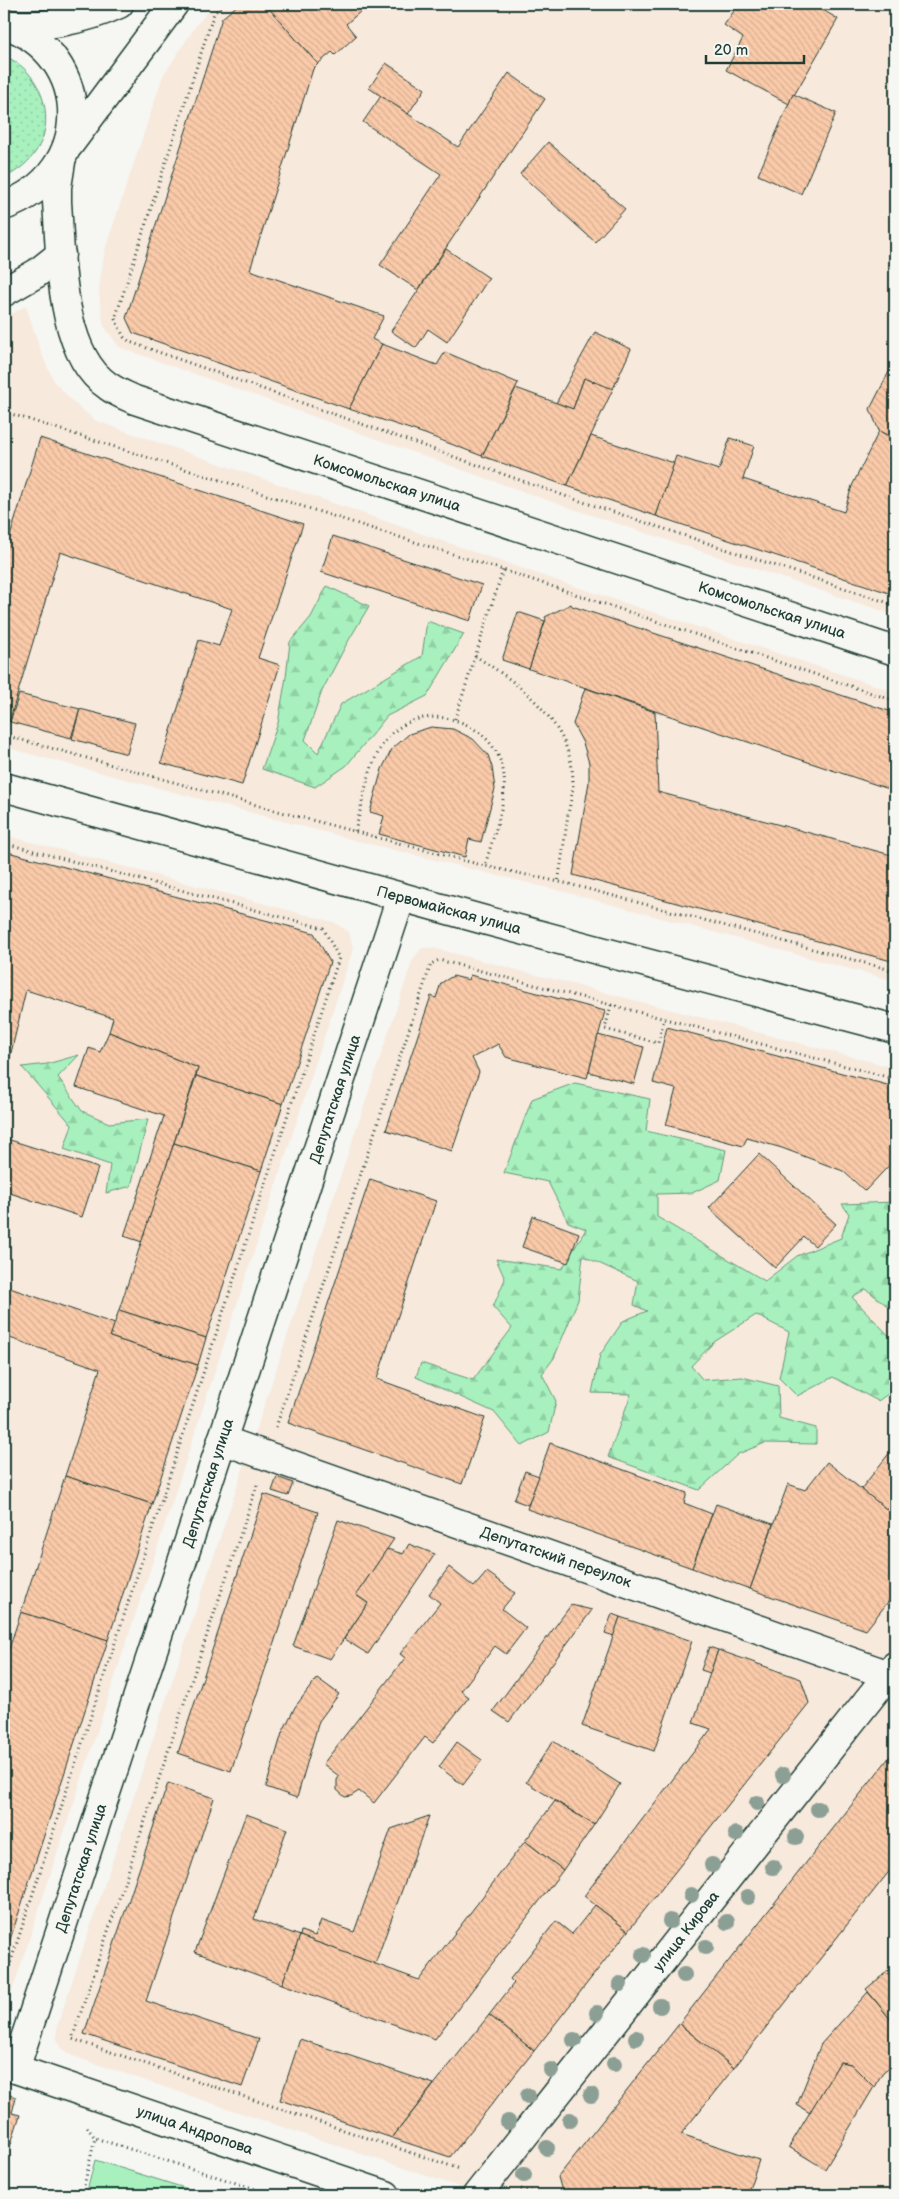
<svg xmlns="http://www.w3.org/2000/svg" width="899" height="2199" font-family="'Balsamiq Sans',sans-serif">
<defs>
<pattern id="grass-dots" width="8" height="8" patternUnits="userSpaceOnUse" patternTransform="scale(1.25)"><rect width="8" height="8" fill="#a8f1be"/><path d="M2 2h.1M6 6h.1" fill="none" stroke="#90d0a4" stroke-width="1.8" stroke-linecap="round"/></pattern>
<pattern id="forest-firs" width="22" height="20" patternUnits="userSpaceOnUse" patternTransform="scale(1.25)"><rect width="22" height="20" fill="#a8f1be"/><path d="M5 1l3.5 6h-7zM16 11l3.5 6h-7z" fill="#90d0a4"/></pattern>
<pattern id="building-back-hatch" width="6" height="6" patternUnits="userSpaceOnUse" patternTransform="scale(1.25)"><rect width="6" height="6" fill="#facaa9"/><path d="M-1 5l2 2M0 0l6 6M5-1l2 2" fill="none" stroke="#d6ae92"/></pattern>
</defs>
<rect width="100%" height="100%" fill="#f6f6f2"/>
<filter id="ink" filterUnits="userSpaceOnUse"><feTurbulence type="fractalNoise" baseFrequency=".02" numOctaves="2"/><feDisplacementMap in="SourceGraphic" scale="10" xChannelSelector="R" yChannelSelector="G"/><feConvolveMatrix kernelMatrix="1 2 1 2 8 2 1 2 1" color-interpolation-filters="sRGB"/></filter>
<g filter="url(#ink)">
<!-- built -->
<g fill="#f7e9dc">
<path d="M214,4h681v611l-334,-110 -442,-158 -15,-21 -4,-23 -1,-15 6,-38 58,-174 32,-49z"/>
<path d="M26,306l15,47 14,30 19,20 22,18 462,160 337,111v289l-326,-88 -211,-52 -354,-94v-429z"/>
<path d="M4,835l329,87 16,10 4,17 -349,1067z"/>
<path d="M422,948h11l462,120v1127h-412l-410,-139 -11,-7 -5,-10v-12l356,-1068z"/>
</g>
<!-- grass -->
<path fill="url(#grass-dots)" stroke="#649779" d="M4,56c35,13 53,59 34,92 -8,14 -20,23 -34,30z"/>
<!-- forest -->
<g fill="url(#forest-firs)" stroke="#649779">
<path d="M327,586l42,20 -23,39 -24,46 -17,49 13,13 23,-49 81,-48 5,-35 37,13 -37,62 -40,20 -41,50 -31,21 -53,-18 16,-46 8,-46 4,-35 21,-25z"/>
<path d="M79,1055l-21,22 24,34 27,12 39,-4 -17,67 -25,7 4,-28 -46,-16 8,-24 -50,-58 25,-3z"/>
<path d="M575,1083l75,16 -4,32 80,19 -6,30 -28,13 -35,1v23l108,64 32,-25 44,-18 8,-24 -7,-10 53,-2v110l-29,-23 -14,8 43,45v47l-17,12 -45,-24 -36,19 -18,-18 10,-46 -33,-17 -42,27 -23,24 12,14 39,-3 36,9 1,32 37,10v16l-51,-1 -27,11 -39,36 -91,-33 23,-63 -39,-1 8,-38 23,-34 24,-10 -13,-6 4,-24 -55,-25 -5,44 -24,58 -12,16 14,27 -7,31 -27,14 -28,-34 -78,-35 5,-14 52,17 39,-52 -19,-21 12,-28 -9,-20 66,10 24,-40 -18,-7 -20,-40 -44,-9 28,-74z"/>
</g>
<!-- park -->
<path fill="#a8f1be" stroke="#649779" d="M95,2160l112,35h-121z"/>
<!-- building -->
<g fill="url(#building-back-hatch)" stroke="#1f3d34">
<path d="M239,4h26l53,60 -5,5 -63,201 134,46 -12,23 10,5 -33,65 -216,-76 -7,-15 96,-300z"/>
<path d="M265,4h104l-23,20 10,12 -21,19 -3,-3 -14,12z"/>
<path d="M739,4h74l25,15 -49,85 -63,-34 17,-32 -19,-13z"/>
<path d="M386,63l39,26 -17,25 -39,-26z"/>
<path d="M509,73l36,26 -127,191 -38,-25 61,-91 -78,-52 18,-26 77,51z"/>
<path d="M793,94l43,19 -35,81 -43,-19z"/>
<path d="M548,142l77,67 -30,33 -75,-68z"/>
<path d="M446,249l43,29 -42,64 -19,-13 -12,19 -25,-17z"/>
<path d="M595,332l36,17 -18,40 -29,-11 -11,31 -17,-6z"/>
<path d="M382,344l55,21 8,-13 73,31 -36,73 -57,-22 -76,-25z"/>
<path d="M895,360v79l-16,-8 -9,-22z"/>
<path d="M584,378l29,11 -46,97 -85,-30 34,-68 57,21z"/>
<path d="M879,431l16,8v156l-239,-79 20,-60 43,14 11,-32 24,8 -11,33 101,33 8,-26z"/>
<path d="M591,436l83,27 -18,53 -89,-30z"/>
<path d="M40,438l263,86 -45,134 22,7 -38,120 -81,-22 38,-123 20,6 13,-37 -172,-57 -51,170 -5,-1v-165z"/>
<path d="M333,536l149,49 -12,36 -149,-49z"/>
<path d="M571,604l1,2 323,107v78l-366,-122 17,-50 -1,-2z"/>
<path d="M518,612l27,9 -16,48 -27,-9z"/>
<path d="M585,688l70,24 3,80 237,64v106l-322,-87 16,-93v-19l-6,-20 -10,-19z"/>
<path d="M19,694l61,15 -9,29 -61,-16z"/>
<path d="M80,709l55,14 -8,31 -55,-15z"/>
<path d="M431,727l22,2 20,10 15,16 4,12 3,22 -14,53 -12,-3 -4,18 -86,-23 5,-18 -14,-4 12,-43 10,-20 17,-15z"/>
<path d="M4,851l310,82 16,29 -47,142 -87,-28 2,-8 -89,-36 4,-14 -87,-28 -16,67 -6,-2z"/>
<path d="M470,975l135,36 -18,67 -81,-21 -8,-13 -26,14 7,14 -27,79 -66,-21 45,-134 5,2 5,-15 12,-7 16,4z"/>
<path d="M667,1027l228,60v72l-30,32 -22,-20 -61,-23 -35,-10 -4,8 -77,-21 10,-36 -23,-6z"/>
<path d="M109,1032l89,36 -56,174 -18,-6 40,-120 -88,-29 13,-39 11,4z"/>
<path d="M598,1035l46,12 -10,37 -45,-12z"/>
<path d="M4,1055l6,2 -6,28z"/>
<path d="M196,1076l87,28 -22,67 -87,-28z"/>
<path d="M4,1138l94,30 -16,49 -78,-26z"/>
<path d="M174,1143l87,28 -55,167 -87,-28z"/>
<path d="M759,1154l77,70 -21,22 -11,-9 -29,31 -66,-60z"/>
<path d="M370,1179l66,22 -59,178 108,39 -23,66 -174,-61z"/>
<path d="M533,1216l46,17 -11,30 -46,-16z"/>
<path d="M4,1286l111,38 -5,13 88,28 -46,139 -87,-28 35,-107 -96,-33z"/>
<path d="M119,1310l87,28 -8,27 -88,-28z"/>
<path d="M550,1443l137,50 -3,10 28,11 -20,54 -165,-59z"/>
<path d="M895,1446v70l-34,-27z"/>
<path d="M827,1462l68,54v77l-29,37 -116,-41 38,-105 17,6z"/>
<path d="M525,1471l14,5 -11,29 -14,-5z"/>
<path d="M65,1476l87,28 -44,136 -87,-28z"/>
<path d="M277,1477l16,6 -5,13 -16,-5z"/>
<path d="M264,1494l54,18 -87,259 -53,-18z"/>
<path d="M716,1504l57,20 -23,65 -58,-21z"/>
<path d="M338,1520l56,19 -38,56 12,8 -38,56 -37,-13z"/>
<path d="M409,1544l26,10 -67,100 -24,-15 24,-36 -12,-8 31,-46 16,5z"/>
<path d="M449,1567l25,20 13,-15 14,10 14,11 -13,16 24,19 -20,26 -11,-8 -34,45 8,6 -36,46 -8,-6 -51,66 -15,-12 -8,5 -6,1 -8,-7v-10l2,-4 -16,-12 82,-106 -5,-4 40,-51 -11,-9z"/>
<path d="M571,1605l21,5 -83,112 -16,-11z"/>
<path d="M21,1612l87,28 -104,318v-294z"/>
<path d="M612,1614l8,3 -6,19 -9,-3z"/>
<path d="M620,1617l72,24 -38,110 -72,-25z"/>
<path d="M709,1647l9,3 -8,23 -9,-3z"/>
<path d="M718,1650l83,29 8,24 -181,228 -44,-35 127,-167 -18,-6z"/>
<path d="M317,1678l22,16 -20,27 -22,77 -31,-11 16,-54 13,-26z"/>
<path d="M553,1741l67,43 -26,41 -68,-43z"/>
<path d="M457,1742l25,18 -19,25 -24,-18z"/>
<path d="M895,1750v114l-161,204 -55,-44z"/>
<path d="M168,1783l46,15 -68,203 113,38 -17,48 -158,-53z"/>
<path d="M555,1801l39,24 -31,45 -38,-29z"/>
<path d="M246,1814l41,15 -33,90 46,17 -18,48 -87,-32z"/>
<path d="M429,1816l-54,148 -75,-28 1,-5 14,5 6,-16 33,12 37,-103z"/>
<path d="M525,1841l38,29 -128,169 -153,-55 18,-48 119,44z"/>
<path d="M595,1905l33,26 -94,120 -45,-36 25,-32 -4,-4 46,-58 16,13z"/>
<path d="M895,1965v60l-29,-36z"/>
<path d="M868,1992l27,33v38l-12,9 -9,15 -23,-23 -11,-2 -30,51 -13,-8 24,-61z"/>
<path d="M489,2015l45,36 -84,106 -58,-19z"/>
<path d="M679,2024l55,44 -53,66 78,26 -12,35h-184l-5,-18z"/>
<path d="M300,2039l134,45 -42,54 -112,-38z"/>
<path d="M840,2062l11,2 23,23 -49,82 -36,-22z"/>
<path d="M4,2093l12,4 -4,16 8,2 -12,38 -4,-1z"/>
</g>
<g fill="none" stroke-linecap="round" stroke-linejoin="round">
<!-- minor casing -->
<g stroke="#1f3d34" stroke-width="31">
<g id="minor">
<path d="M4,292l33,-19 24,-19"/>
<path d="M222,1440l667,235"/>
<path d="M4,2065l382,130"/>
<path d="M15,2069l386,-1172"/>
<path d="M477,2195l418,-529"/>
</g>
</g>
<!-- major casing -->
<g stroke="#1f3d34" stroke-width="31">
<g id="major">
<path d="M4,24c91,31 91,150 0,182"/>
<path d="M6,24c37,4 79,-4 113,-20"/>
<path d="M69,145l105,-141"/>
<path d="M61,162l-4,25v15c4,54 2,151 51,184 8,6 18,10 27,14l760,251"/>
<path d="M4,787l484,134 407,108"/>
</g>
</g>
<!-- path -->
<g stroke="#1f3d34" stroke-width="3" stroke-dasharray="1 4" stroke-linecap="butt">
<path d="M224,4l-10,9 -99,306 9,18 6,5 435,154 330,109"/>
<path d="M4,414l4,-1 495,157 392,131"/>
<path d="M4,428l4,-15"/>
<path d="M475,656c46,28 98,68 98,127 0,10 -3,21 -5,31 -3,22 -6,45 -10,68"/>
<path d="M455,719l48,-149"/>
<path d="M4,735l281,78 200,53 84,18 326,87"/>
<path d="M355,831c8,-28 12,-63 28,-87 34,-50 115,-25 121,32 3,27 -12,63 -19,90"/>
<path d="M4,843l319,85 16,30 -335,1024"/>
<path d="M611,1005l-6,24 53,14 6,-24"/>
<path d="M276,1427l155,-463 8,-4 456,119"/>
<path d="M257,1485l-185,554 388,130"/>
<path d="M4,1631l10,3"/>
<path d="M87,2127l8,11 179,57"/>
<path d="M521,2189l18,6"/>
<path d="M82,2195l13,-57"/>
</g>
<!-- minor -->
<use href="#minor" stroke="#f6f6f2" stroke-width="28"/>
<!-- major -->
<use href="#major" stroke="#f6f6f2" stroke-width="28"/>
</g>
<!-- trees -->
<g fill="#8b9f95">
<circle cx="783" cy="1775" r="8"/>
<circle cx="757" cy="1803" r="8"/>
<circle cx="818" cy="1809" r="8"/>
<circle cx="736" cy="1834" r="8"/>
<circle cx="796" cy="1837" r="8"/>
<circle cx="712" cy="1865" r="8"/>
<circle cx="773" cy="1867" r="8"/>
<circle cx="691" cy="1895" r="8"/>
<circle cx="748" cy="1897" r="8"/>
<circle cx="670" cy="1921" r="8"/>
<circle cx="727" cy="1922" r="8"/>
<circle cx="706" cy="1947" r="8"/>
<circle cx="643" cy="1955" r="8"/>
<circle cx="684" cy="1975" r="8"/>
<circle cx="620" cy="1984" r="8"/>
<circle cx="660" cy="2006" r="8"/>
<circle cx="597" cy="2013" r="8"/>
<circle cx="636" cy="2038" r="8"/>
<circle cx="574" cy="2040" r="8"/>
<circle cx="614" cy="2064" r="8"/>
<circle cx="551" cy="2070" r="8"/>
<circle cx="591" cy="2095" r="8"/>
<circle cx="528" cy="2096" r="8"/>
<circle cx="570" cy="2120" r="8"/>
<circle cx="508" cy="2122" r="8"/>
<circle cx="547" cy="2148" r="8"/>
<circle cx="524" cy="2175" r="8"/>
</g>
</g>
<g text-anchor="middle" stroke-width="4" stroke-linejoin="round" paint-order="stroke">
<!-- street labels -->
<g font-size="15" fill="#1f3d34" stroke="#f6f6f2">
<text transform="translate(387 483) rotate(18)" y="5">Комсомольская улица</text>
<text transform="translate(772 610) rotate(18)" y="5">Комсомольская улица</text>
<text transform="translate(449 910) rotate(15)" y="5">Первомайская улица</text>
<text transform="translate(335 1099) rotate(-72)" y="5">Депутатская улица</text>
<text transform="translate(208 1483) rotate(-72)" y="5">Депутатская улица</text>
<text transform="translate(556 1557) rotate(19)" y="5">Депутатский переулок</text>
<text transform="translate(81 1868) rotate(-72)" y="5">Депутатская улица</text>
<text transform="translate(686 1931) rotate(-52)" y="5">улица Кирова</text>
<text transform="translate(195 2130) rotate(19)" y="5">улица Андропова</text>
</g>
</g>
<!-- margin -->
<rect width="899" height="2199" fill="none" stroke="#f6f6f2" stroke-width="20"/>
<rect x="10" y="10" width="879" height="2179" fill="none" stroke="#1f3d34" stroke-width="2" filter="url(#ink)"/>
<!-- scale -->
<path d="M706 55v8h98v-8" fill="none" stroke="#1f3d34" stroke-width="2.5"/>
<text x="714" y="55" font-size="15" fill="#1f3d34" stroke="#f6f6f2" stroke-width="4" paint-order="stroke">20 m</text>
</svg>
